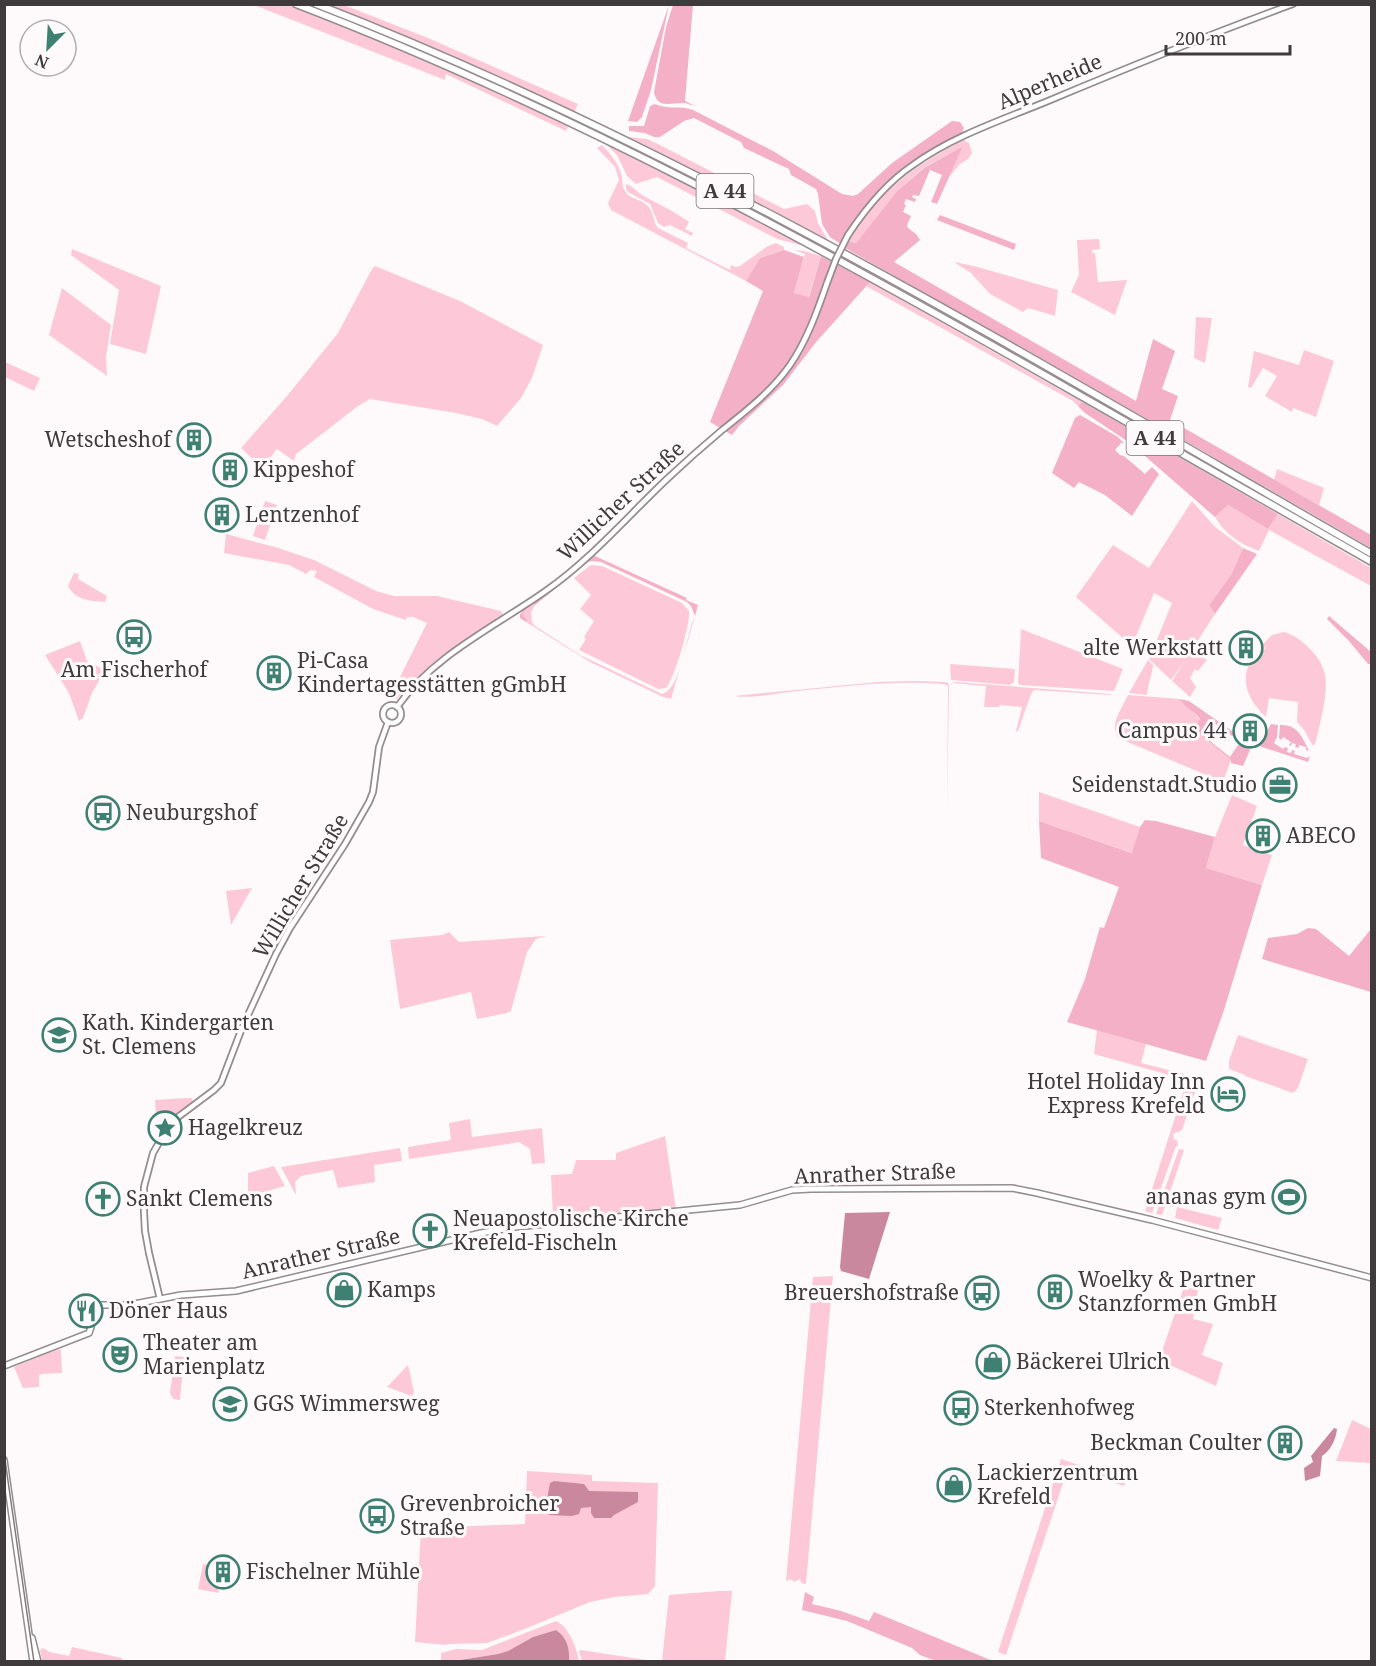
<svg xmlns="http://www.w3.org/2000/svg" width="1376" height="1666" font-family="'Noto Serif',serif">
<rect width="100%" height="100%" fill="#fefafb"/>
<!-- green -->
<g fill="#fdc9d9">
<path d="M254,5h90l84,33 150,66 -12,27 -120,-57 -1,6z"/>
<path d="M629,137l18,2 11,5 126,65 23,-5 8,7 3,12 10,17 -105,-56z"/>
<path d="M964,140l5,3 3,10 -4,6 -8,5 -11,13 14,-31 -40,22 -26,23 -41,52 -7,-2c26,-47 68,-78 115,-101z"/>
<path d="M607,142l201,105 -31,-8 -120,-62 -21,7 -9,-8 -10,-21 -12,-12z"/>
<path d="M602,145c9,10 17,18 20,32 1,5 0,10 3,14 4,8 17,8 23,15 6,6 5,16 10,22l30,15 -2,5 44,22 1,-5 5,2 4,-1 28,-20 8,-3 8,4v3l-24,8 -14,23 -135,-71 -3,-7 11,-23 -4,-13 -18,-19z"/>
<path d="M626,184c7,2 10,7 16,11 16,9 32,16 47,27l-4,7 8,4 -1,3 -22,-11 -6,2 -6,-4 -8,-19 -22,-12 -2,-3z"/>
<path d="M1099,239l1,10 -8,1v3h3l3,29 29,-2 -12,35 -44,-23 8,-17 -2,-35z"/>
<path d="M72,249l89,37 -15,68 -36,-10 9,-54 -48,-35z"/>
<path d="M794,250l10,1 17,5 -13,42 -14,-5 11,-39z"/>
<path d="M954,262l20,4 84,24 -3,26 -27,-8 -5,4 -33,-18 -19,-21z"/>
<path d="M375,266l85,35 83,44 -11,33 -11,20 -24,28 -15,-7 -26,-6 -86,-14 -12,7 -58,45 -4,3 -2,7 -17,-12 -15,19 -21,-20 46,-52 51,-63 34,-64z"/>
<path d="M870,282l212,120 -4,4 -5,-5 -207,-115z"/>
<path d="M62,288l49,37 -5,32 1,19 -58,-41z"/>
<path d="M1196,317l16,1 -7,45 -11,-5z"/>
<path d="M1304,350l30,11 -18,56 -23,-9 -1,4 -27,-16 12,-20 -14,-8 -12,20 -3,-1 6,-36 45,14z"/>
<path d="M5,362l35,16 -6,13 -29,-14z"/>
<path d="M1277,469l47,19 -5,17 -45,-25z"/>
<path d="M265,501l12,4 -12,35 -12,-4z"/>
<path d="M1192,501l22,25 29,22 -12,27 -22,30 6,9 -24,37 16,9 -9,11 -3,-2 -5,9 6,9 -6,10 -18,-16 13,-20 -14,19 -22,-21 23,-56 -18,-10 -22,53 -56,-49 37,-52 36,23z"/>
<path d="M1228,505l40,24 10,-15 93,54v18l-102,-56 -10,21c-19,-7 -34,-17 -44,-34z"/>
<path d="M226,534l49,13 39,13 62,31 18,5h43l64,15 2,3 -2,4 -57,38 -38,33 -9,10h-8l38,-76 -14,-6h-6l-1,3 -33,-11 -59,-32 3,-6 -6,-1 -5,4 -17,-9 -65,-12z"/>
<path d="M591,565l11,1 80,37 7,8c2,11 -15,69 -23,77l-8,1 -79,-39 7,-11 -2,-2 10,-16 -14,-12 11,-14 -17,-17z"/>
<path d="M74,573l5,1 -1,5 29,17 -2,6c-15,-1 -30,-2 -37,-16z"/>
<path d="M533,604l2,1 -4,7 1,10 3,4 45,29 82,39c20,-5 24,-62 33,-78l-24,83 -8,-2 -73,-35 -64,-40 1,-3 -4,-3 1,-6z"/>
<path d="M1021,629l102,40 -9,22 -94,-6 -2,-2z"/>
<path d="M1284,632c10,3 17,8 24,15 7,7 13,14 16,24 6,18 -4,51 -8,70l-3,5 -9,-16 -7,-8 1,-20 -29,-4 -3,19c-15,-14 -27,-34 -16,-54l3,2 12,-17 -3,-3 10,-10z"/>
<path d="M80,641l7,20 18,9 -13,23 -9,25 -4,3 -10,-28 -24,-38z"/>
<path d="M1148,660l5,5c-1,10 -5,19 -6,30l-18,-2z"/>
<path d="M950,664l65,5 -1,13 -4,3 -59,-5z"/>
<path d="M916,681l28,1 4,1 1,3 -2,132 1,-132 -4,-2c-49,-4 -97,2 -147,7 -19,2 -45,8 -63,5l144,-14z"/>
<path d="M956,682l155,12v1l-77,-5 -3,4 -13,37h-2l6,-24 -22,-2 -1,2h-15l2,-21 -33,-3 -2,2 1,-2z"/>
<path d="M1128,695l52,4c5,9 15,12 20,21l-4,6v5l35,29 -8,22 -105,-44c-9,-14 4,-29 10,-43z"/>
<path d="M1039,792l101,35 -7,26 -94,-32z"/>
<path d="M1232,795l25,11 -14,39 29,10 -10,30 -56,-17 9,-31z"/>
<path d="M252,888l-21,37 -5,-34z"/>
<path d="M449,932l10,10 87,-6 -10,3 -9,13 -16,59 -4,2 -30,6 -6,-27 -71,17 -10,-69 52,-5z"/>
<path d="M1097,1030l49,14 -5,19 59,15 -18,52 -9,4 1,6h3l1,6h-2l-24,67 -7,-2 42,-131 -93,-26z"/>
<path d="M1238,1035l70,24 -10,29 -5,5 -48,-17v-1l-16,-6v-8z"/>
<path d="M187,1098h5l1,4 -16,13 -17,21 -3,1 -2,-37z"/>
<path d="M470,1119l2,18 70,-9 3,35 -13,1 -2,-15 -11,-7 -17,3 -93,14 -1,-12 43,-7 -2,-17z"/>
<path d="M665,1136l11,73 -117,12 -1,-4h-5l-2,-42 21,-1 4,-14h40v-7z"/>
<path d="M400,1148l2,13 -28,4 1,17 -37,6 -5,-18 -32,6 -6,6 1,13 -15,-28z"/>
<path d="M1179,1149l5,1 -19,57 -3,8 -6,-1z"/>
<path d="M274,1166l11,20 -32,9h-5v-22z"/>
<path d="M1177,1207l45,11 -4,12 -43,-12z"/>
<path d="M833,1276l-27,308 -5,-1 -1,-4 -6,3 -3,-3 -5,2 27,-304z"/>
<path d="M1184,1287l14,3 -5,29 20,5 -11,31 21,8 -7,23 -57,-26z"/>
<path d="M61,1349l1,24 -20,1 -3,1v12l-16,1 -9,-21 34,-14z"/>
<path d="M175,1356l9,1 -4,43 -7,-1 -3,-6z"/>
<path d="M408,1365l6,27 -2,4 -25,-9z"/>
<path d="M1352,1420l19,9v34l-35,-2z"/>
<path d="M1061,1459l65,22 -2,5 -56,-18 -62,187 -8,-3z"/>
<path d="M527,1471l65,4v6l66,2 -3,103 -7,8 -34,3 -24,5 -68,28 -35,13 -39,1 -2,1 -31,-3 6,-114 104,-4z"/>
<path d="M203,1564l6,1 10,26v2l-21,-4z"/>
<path d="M719,1591h13l-7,70h-63l7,-66z"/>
<path d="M556,1621c13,5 21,28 23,40h-10c1,-12 -2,-24 -13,-31l-23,7 -25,14 -10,3 -44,7 -13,1v-9l15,-4 26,1z"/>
<path d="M72,1647l50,11 -1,4 -79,-1 -2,-11 3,-2 7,4 19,4z"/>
<path d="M581,1650l72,11h-71l-3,-10z"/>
</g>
<!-- forest -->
<g fill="#f4b0c6">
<path d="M669,5l-18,85 -9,27 -5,5 -9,-1z"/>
<path d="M673,5h20l-8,96 10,5c-4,-1 -7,-2 -10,-3 -13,-1 -28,7 -31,-11l12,-65z"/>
<path d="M655,104c13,6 24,1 38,6l80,41 69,43 11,2 5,-2 34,-31 60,-42 8,1 4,6 -4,9c-23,14 -47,26 -68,42 -22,16 -38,42 -51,65l-11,-7 -8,-13 -4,-30 -2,-5 -25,-14 -2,-6 -45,-21 -3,-6 -47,-24 -10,3 -24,16h-6l-9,-4 -16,-2v-5h15l6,-20z"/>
<path d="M963,146l-26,58 -6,-2 11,-27 -12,-5 -11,26 -6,-1 -1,2 4,2 -1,3 -9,-3 -2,5 2,1 -3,7 8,4 -4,9 1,3 8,6 4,6 -26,22 242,139 17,-62 22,12 -13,38 16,7 -8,24 201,115v13l-170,-98 -356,-202 4,-7 7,2 41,-52 27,-23z"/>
<path d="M940,215l76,29 -2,6 -77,-30z"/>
<path d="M784,250l20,7 -10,36 15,4 12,-41 49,26 -53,59 -34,44 -44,41 -7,9 -22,-13 53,-131 -17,-10 14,-23z"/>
<path d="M1082,402l196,112 -10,15 -40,-24 -13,12 -85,-74 -45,-30 -7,-7z"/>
<path d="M1080,415l38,22 6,6h-3l-6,7 5,5 4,1 21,18 7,-7 7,7 -27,42 -27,-21 -26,-13 -5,6 -22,-15 23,-55z"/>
<path d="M1243,548l14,6 -42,60 -6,-9 22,-30z"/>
<path d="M590,556h5l92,42 -1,2 12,5 -3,11 -4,-10 -4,-4 -86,-40 -9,-1 -4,1 -53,43 -2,-1 -9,6 -1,6 4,3 -1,3 -6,-4v-4l2,-1 -1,-4z"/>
<path d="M1329,616l42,36v12h-3l-19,-23 -22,-22z"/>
<path d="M1180,699l9,2 46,32 -3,3 -17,-12 -9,12 5,3v3l19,15 10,-15 10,8 -7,16 -12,-3v-3l-35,-29v-5l4,-7c-5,-8 -16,-11 -20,-20z"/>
<path d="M1271,724l7,1 -1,12 -3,6 9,6 2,-2 3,1 -1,4 4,1 1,-3 3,1 -1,3 13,4 3,-2 -2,6 -49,-16z"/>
<path d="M1280,725c17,-1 22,11 29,26l-3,-1v-3l-7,-2v3l-4,-1 1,-3 -4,-1 -1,3 -2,-1 2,-3 -8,-5 -2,3 -2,-2z"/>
<path d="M1145,820l11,1 59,16 -9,31 56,17 -38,125 -18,51 -139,-39 18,-43 15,-52 4,1 15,-41 -78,-29 -2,-37 93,32 8,-26z"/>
<path d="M1308,928l8,1 33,27 22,-27v63l-109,-33 6,-21 29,-4z"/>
<path d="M805,1592l9,5 -2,7 29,7 28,10 5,-9 119,49h-57l-16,-6 -8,-7 -65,-27 -45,-11z"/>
</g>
<!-- water -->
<g fill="#c9889e">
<path d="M890,1212l-21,67 -28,-8 -1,-4 5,-54z"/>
<path d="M1334,1428l3,1c-1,10 -6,21 -15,27l-2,20 -15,5 -1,-13 9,-6 -2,-6z"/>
<path d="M554,1481l30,3 5,7 49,1v10l-24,13 -3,3h-17l-3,-5v-6l-10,1 -2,6 -7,2 -23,-1c-4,-9 -1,-22 1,-32z"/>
<path d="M556,1630c11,7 14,19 13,31h-115l44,-7 10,-3 25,-14z"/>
</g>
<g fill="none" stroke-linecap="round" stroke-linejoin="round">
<!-- minor casing -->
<g stroke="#958c8f" stroke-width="8">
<g id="minor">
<path d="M848,235c18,-27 38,-52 65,-70 40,-29 89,-45 135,-64 81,-34 163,-67 245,-97"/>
<circle cx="392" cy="714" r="9"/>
<path d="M397,707c38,-53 98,-80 150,-117 44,-31 80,-73 120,-111 17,-16 35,-32 54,-48 25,-20 50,-39 69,-66 17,-25 27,-53 37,-82"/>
<path d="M160,1299l-11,-46 -4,-22 -1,-19v-25l9,-34 11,-19 14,-17 36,-27 7,-7 21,-55 34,-74 14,-26 55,-84 24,-42 4,-10 6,-45 9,-25"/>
</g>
</g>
<!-- major casing -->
<g stroke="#958c8f" stroke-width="8">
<g id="major">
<path d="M4,1366l85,-33 2,-6v-22h38l52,-10 55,-4 245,-58 34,-6 225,-22 52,-15 19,-1 201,-1 25,5 115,27 220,58"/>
<path d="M4,1460l29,202"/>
<path d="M32,1638l6,24"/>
</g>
</g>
<!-- highway casing -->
<g stroke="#958c8f" stroke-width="9">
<g id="highway">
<path d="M296,4c274,105 530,246 785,392 97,55 194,111 291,166"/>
<path d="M316,4c370,143 712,353 1056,550"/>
</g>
</g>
<!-- minor -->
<use href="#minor" stroke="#fff" stroke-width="4.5"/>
<!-- major -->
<use href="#major" stroke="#fff" stroke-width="5"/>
<!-- highway -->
<use href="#highway" stroke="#fff" stroke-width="6"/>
<!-- tram -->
<path stroke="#7f7b7c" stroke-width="1.5" d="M4,1453l30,209"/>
<!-- minor-bridge casing -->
<g stroke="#958c8f" stroke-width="8" stroke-linecap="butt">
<path id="minor-bridge" d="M827,283l9,-24 12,-24"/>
</g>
<!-- minor-bridge -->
<use href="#minor-bridge" stroke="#fff" stroke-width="4.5"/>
</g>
<!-- icons -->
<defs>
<g id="building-ring" transform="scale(1.725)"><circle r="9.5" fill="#fefafb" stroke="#3e8172" stroke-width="1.5"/><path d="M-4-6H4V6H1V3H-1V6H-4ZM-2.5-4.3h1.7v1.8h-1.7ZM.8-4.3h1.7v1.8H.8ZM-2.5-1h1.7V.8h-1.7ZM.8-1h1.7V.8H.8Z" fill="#3e8172"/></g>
<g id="bus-ring" transform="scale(1.725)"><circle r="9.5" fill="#fefafb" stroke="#3e8172" stroke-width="1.5"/><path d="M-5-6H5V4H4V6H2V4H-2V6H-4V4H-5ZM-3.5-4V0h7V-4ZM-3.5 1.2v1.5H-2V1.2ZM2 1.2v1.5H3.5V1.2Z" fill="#3e8172"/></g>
<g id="office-ring" transform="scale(1.725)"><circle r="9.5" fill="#fefafb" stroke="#3e8172" stroke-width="1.5"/><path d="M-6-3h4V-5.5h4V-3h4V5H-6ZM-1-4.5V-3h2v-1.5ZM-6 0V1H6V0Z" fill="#3e8172"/></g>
<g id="school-ring" transform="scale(1.725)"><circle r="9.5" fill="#fefafb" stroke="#3e8172" stroke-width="1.5"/><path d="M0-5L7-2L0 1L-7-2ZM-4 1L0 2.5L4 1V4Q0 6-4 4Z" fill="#3e8172"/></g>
<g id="hotel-ring" transform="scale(1.725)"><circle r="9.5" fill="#fefafb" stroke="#3e8172" stroke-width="1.5"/><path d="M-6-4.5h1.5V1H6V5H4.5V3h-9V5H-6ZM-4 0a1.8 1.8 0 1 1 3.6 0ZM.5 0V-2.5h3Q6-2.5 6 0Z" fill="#3e8172"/></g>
<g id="sight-ring" transform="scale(1.725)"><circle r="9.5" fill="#fefafb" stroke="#3e8172" stroke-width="1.5"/><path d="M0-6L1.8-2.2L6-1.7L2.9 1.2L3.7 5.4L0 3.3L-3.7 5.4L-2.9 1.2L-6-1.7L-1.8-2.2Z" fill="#3e8172"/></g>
<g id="stadium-ring" transform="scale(1.725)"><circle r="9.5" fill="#fefafb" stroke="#3e8172" stroke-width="1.5"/><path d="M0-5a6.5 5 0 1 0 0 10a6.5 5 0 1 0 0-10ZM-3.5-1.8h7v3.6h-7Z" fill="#3e8172"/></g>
<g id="church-ring" transform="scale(1.725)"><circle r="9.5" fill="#fefafb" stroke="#3e8172" stroke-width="1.5"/><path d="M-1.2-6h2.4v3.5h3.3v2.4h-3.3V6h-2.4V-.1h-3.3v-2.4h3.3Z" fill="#3e8172"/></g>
<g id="shop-ring" transform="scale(1.725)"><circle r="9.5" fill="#fefafb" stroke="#3e8172" stroke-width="1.5"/><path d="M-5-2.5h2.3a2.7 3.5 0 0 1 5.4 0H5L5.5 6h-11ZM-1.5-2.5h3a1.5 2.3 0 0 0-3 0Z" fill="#3e8172"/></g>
<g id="restaurant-ring" transform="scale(1.725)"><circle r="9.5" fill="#fefafb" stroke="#3e8172" stroke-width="1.5"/><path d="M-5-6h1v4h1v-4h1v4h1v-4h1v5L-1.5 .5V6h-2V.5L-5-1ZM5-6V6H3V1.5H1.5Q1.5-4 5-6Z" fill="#3e8172"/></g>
<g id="theatre-ring" transform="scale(1.725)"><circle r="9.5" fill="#fefafb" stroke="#3e8172" stroke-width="1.5"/><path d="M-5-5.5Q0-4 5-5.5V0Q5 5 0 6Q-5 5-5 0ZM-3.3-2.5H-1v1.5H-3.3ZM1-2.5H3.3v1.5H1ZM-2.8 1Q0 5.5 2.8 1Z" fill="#3e8172"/></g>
</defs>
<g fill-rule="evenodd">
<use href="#building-ring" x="194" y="440"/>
<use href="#building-ring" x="230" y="470"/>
<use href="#building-ring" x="222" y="515"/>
<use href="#bus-ring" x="134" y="637"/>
<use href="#building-ring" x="1246" y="648"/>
<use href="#building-ring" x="274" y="673"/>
<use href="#building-ring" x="1250" y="731"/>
<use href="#office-ring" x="1280" y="785"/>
<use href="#bus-ring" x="103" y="813"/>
<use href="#building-ring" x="1263" y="836"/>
<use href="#school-ring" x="59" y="1035"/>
<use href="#hotel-ring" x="1228" y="1094"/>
<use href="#sight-ring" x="165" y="1128"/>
<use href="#stadium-ring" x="1289" y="1197"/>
<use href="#church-ring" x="103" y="1199"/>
<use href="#church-ring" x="430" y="1231"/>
<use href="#shop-ring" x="344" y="1290"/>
<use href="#building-ring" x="1055" y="1292"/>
<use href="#bus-ring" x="982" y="1293"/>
<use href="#restaurant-ring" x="86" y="1311"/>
<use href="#theatre-ring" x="120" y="1355"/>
<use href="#shop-ring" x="993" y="1362"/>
<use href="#school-ring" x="230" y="1404"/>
<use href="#bus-ring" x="961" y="1408"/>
<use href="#building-ring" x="1285" y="1443"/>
<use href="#shop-ring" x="954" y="1485"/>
<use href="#bus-ring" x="377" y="1516"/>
<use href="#building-ring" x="223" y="1572"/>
</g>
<g text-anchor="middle" stroke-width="6" stroke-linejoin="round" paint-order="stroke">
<!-- shield labels -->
<g fill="#fefafb" stroke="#787475" stroke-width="1.5">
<rect x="696.5" y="174" width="57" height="34" rx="4.5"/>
<rect x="1126.5" y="421" width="57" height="34" rx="4.5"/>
</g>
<g font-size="20" font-weight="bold" fill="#3f3b3c">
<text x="725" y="198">A 44</text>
<text x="1155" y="445">A 44</text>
</g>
<!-- street labels -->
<g font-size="21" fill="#3f3b3c" stroke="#fefafb">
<text transform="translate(1050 82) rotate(-23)" y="7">Alperheide</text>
<text transform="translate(621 501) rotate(-43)" y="7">Willicher Straße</text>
<text transform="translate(301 886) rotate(-59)" y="7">Willicher Straße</text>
<text transform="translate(875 1174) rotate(-2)" y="7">Anrather Straße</text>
<text transform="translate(321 1254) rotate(-13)" y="7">Anrather Straße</text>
</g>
<!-- poi labels -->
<g font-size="21" fill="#3f3b3c" stroke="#fefafb" text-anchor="start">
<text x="171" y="447" text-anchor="end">Wetscheshof</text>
<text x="253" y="477">Kippeshof</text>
<text x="245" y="522">Lentzenhof</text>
<text x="1223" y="655" text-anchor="end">alte Werkstatt</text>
<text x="297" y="668">Pi-Casa<tspan x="297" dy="24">Kindertagesstätten gGmbH</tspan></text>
<text x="134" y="677" text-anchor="middle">Am Fischerhof</text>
<text x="1227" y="738" text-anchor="end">Campus 44</text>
<text x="1257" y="792" text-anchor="end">Seidenstadt.Studio</text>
<text x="126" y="820">Neuburgshof</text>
<text x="1286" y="843">ABECO</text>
<text x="82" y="1030">Kath. Kindergarten<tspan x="82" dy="24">St. Clemens</tspan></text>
<text x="1205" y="1089" text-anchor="end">Hotel Holiday Inn<tspan x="1205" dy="24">Express Krefeld</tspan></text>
<text x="188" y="1135">Hagelkreuz</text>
<text x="1266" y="1204" text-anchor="end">ananas gym</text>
<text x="126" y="1206">Sankt Clemens</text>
<text x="453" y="1226">Neuapostolische Kirche<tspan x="453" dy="24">Krefeld-Fischeln</tspan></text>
<text x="1078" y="1287">Woelky &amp; Partner<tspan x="1078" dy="24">Stanzformen GmbH</tspan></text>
<text x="367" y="1297">Kamps</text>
<text x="959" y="1300" text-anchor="end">Breuershofstraße</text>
<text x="109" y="1318">Döner Haus</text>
<text x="143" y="1350">Theater am<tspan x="143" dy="24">Marienplatz</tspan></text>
<text x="1016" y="1369">Bäckerei Ulrich</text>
<text x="253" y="1411">GGS Wimmersweg</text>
<text x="984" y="1415">Sterkenhofweg</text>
<text x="1262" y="1450" text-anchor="end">Beckman Coulter</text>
<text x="977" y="1480">Lackierzentrum<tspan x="977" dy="24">Krefeld</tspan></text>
<text x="400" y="1511">Grevenbroicher<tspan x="400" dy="24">Straße</tspan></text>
<text x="246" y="1579">Fischelner Mühle</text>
</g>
</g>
<!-- border -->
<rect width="1376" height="1666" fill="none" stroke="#3f3b3c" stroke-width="12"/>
<!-- north arrow -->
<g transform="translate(48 48) rotate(204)"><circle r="28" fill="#fefafb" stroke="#b2aeaf" stroke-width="1.5"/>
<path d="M0-4.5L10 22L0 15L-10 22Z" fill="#3e8172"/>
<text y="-9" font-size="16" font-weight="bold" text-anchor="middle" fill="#3f3b3c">N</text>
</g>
<!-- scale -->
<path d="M1166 45v9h124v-9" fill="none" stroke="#3f3b3c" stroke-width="3"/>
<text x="1175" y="45" font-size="18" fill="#3f3b3c" stroke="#fefafb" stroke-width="4.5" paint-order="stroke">200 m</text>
</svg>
